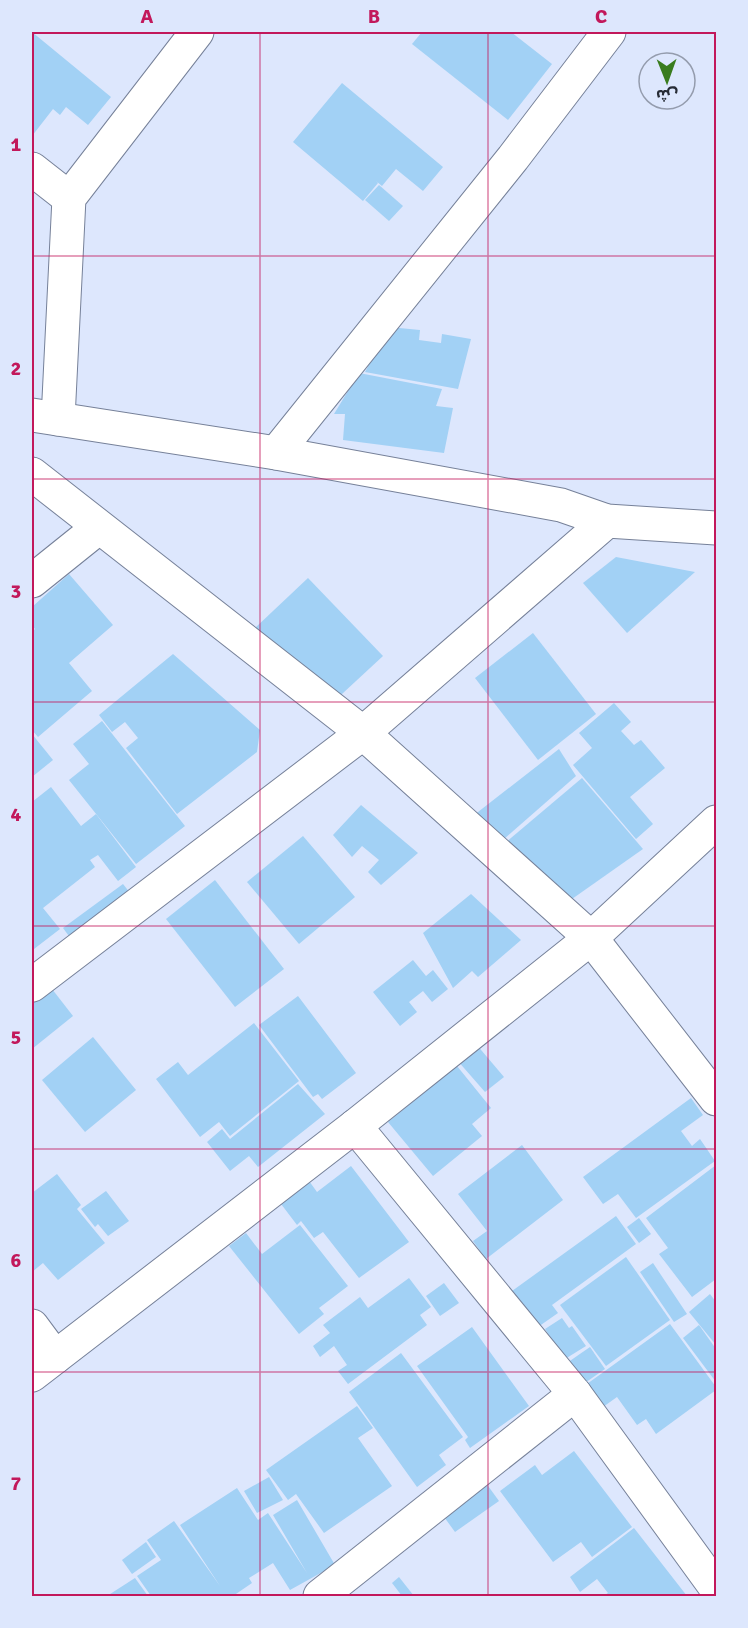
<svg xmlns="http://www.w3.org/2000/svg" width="748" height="1628" font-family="Signika,'Noto Sans Arabic',sans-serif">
<rect width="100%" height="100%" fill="#dde7fd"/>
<!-- building -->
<g fill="#a2d1f5">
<path d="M32,32l79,65 -23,28 -22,-18 -6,8 -7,-6 -21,27z"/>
<path d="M422,32h89l41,32 -44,56 -96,-76z"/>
<path d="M342,83l101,84 -20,24 -27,-22 -14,17 -6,-5 2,2 -15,18 -70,-59z"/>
<path d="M379,185l24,21 -14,15 -24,-21z"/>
<path d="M389,327l31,3 -1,10 22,3 1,-9 29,5 -13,50 -93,-17z"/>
<path d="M359,373l83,16 -6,17 17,2 -9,45 -101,-13 2,-26h-11z"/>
<path d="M616,557l79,15 -68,61 -44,-50z"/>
<path d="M69,574l44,51 -44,38 23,28 -54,46 -6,-7v-98l3,-3 -3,-4v-18z"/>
<path d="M308,578l75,78 -54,50 -74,-78z"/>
<path d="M533,633l63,81 -58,46 -63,-82z"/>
<path d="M173,654l87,76 -3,22 -80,62 -51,-66 12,-10 -13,-16 -13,10 -13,-17z"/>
<path d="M614,703l17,19 -10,9 13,14 7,-5 24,28 -35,29 23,27 -17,15 -63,-74 19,-17 -13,-15z"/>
<path d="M102,721l83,105 -49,38 -67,-84 20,-16 -16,-20z"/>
<path d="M32,734l21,26 -21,17z"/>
<path d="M559,749l17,27 -80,70 -27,-27z"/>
<path d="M582,778l61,71 -71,50 -68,-55z"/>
<path d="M51,787l30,39 15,-12 40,53 -18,14 -20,-26 -8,5 5,7 -52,41 17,21 -26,20 -2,-3v-144z"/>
<path d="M361,805l57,48 -37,32 -13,-13 11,-12 -17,-14 -10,11 -19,-22z"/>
<path d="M303,836l52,61 -56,47 -52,-62z"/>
<path d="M215,880l69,89 -49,38 -69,-88z"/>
<path d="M123,884l15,19 -61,44 -14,-19z"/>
<path d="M471,894l50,46 -43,37 -6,-6 -19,17 -30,-55z"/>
<path d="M413,960l13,16 7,-6 15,19 -16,13 -9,-11 -14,11 8,10 -17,14 -27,-34z"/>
<path d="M45,980l28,36 -41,33v-59z"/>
<path d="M298,996l58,77 -34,26 -4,-5 -5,3 -54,-72z"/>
<path d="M254,1023l45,58 -69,55 -11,-14 -19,15 -44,-58 22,-17 10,13z"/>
<path d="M93,1037l43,53 -51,42 -43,-52z"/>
<path d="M476,1044l28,33 -19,15 -28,-32z"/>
<path d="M457,1066l34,42 -19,16 10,12 -49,40 -45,-54z"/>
<path d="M298,1084l27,30 -67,53 -9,-11 -19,15 -23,-29 15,-13 8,10z"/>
<path d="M691,1098l12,17 -22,16 11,15 8,-7 15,22 -79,57 -18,-24 -15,10 -20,-27z"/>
<path d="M522,1145l41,55 -77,59 -13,-18 14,-10 -29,-37z"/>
<path d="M716,1165v114l-24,18 -33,-43 9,-6 -22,-30z"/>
<path d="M351,1166l58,76 -50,36 -36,-46 -9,6 -13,-17 -4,4 -22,-29 29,-22 13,18z"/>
<path d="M57,1174l24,31 -4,4 28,34 -47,37 -15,-17 -11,9v-79z"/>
<path d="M106,1191l23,30 -21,15 -10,-12 -3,3 -14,-18z"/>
<path d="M616,1216l20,28 -84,61 6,8 -20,14 -26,-36z"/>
<path d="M639,1218l12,16 -12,9 -12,-16z"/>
<path d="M300,1225l48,61 -29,22 5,6 -25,20 -70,-88 17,-13 16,21z"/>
<path d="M626,1257l44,63 -64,46 -46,-61z"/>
<path d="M653,1263l34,51 -13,8 -34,-50z"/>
<path d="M409,1278l22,29 -11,8 7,10 -79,59 -10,-13 9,-6 -13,-19 -14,11 -7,-11 17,-13 -7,-8 37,-28 8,11z"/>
<path d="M444,1283l15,20 -19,13 -14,-20z"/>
<path d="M710,1294l6,8v43l-27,-33z"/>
<path d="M562,1318l7,10 3,-2 14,20 -21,13 -20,-30z"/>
<path d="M670,1324l46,63v3l-60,44 -10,-15 -9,6 -20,-28 -21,15 -16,-23z"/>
<path d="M699,1325l17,24v33l-33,-44z"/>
<path d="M472,1327l57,79 -59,42 -5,-8 3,-3 -51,-71z"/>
<path d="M590,1347l15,22 -26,18 -15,-22z"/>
<path d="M401,1353l62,84 -24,18 7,10 -29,22 -68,-95z"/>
<path d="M357,1406l16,22 -15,10 34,48 -68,47 -28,-39 -8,6 -22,-30z"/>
<path d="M574,1451l58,76 -40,30 -11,-15 -28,20 -53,-71 35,-26 7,10z"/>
<path d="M269,1477l14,23 -26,13 -13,-22z"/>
<path d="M483,1479l16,22 -44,31 -16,-22z"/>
<path d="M237,1488l21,32 10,-7 39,60 -34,-58 24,-15 38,65 -45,25 -17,-27 -24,15 3,5 -19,13h-82l-14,-20 24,-16 -14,-20 27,-19 46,65 -40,-61z"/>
<path d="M634,1528l53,68h-84l5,-3 -11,-14 -17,13 -10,-15z"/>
<path d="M146,1542l10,15 -24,17 -10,-14z"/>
<path d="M399,1577l15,19h-12l-10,-13z"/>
<path d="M135,1578l13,18h-41z"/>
</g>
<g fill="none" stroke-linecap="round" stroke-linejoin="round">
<!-- minor casing -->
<g stroke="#768199" stroke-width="35">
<g id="minor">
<path d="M32,169l37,29"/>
<path d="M32,415l244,38 285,52 46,16 109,7"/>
<path d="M58,419l11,-221 128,-166"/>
<path d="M276,453l237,-295 96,-126"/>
<path d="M32,474l331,259 228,205 125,161"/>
<path d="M32,581l66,-53"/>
<path d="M32,985l331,-252 244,-212"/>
<path d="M355,1126l220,268 141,194"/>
<path d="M32,1326l23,31"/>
<path d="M32,1375l323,-249 236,-188 125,-116"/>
<path d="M320,1596l255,-202"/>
</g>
</g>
<!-- minor -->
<use href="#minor" stroke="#fff" stroke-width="33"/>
</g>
<!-- grid -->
<path fill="none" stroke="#c2185b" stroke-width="1.5" stroke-opacity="0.55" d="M260,32v1564M488,32v1564M32,256h684M32,479h684M32,702h684M32,926h684M32,1149h684M32,1372h684"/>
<!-- border -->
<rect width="748" height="1628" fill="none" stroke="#dde7fd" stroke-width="66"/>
<!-- north arrow -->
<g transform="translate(667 81) rotate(179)"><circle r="28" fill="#dde7fd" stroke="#949cad" stroke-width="1.5"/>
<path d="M0-4.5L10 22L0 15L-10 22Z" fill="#397c1e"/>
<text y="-9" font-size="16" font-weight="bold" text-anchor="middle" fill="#272c36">ش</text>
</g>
<rect x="33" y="33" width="682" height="1562" fill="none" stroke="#c2185b" stroke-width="2"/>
<g font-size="20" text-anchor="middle" font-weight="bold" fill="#c2185b">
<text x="147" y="23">A</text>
<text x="374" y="23">B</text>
<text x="601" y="23">C</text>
<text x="16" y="151">1</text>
<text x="16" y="375">2</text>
<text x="16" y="598">3</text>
<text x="16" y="821">4</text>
<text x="16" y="1044">5</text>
<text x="16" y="1267">6</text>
<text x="16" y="1490">7</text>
</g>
</svg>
